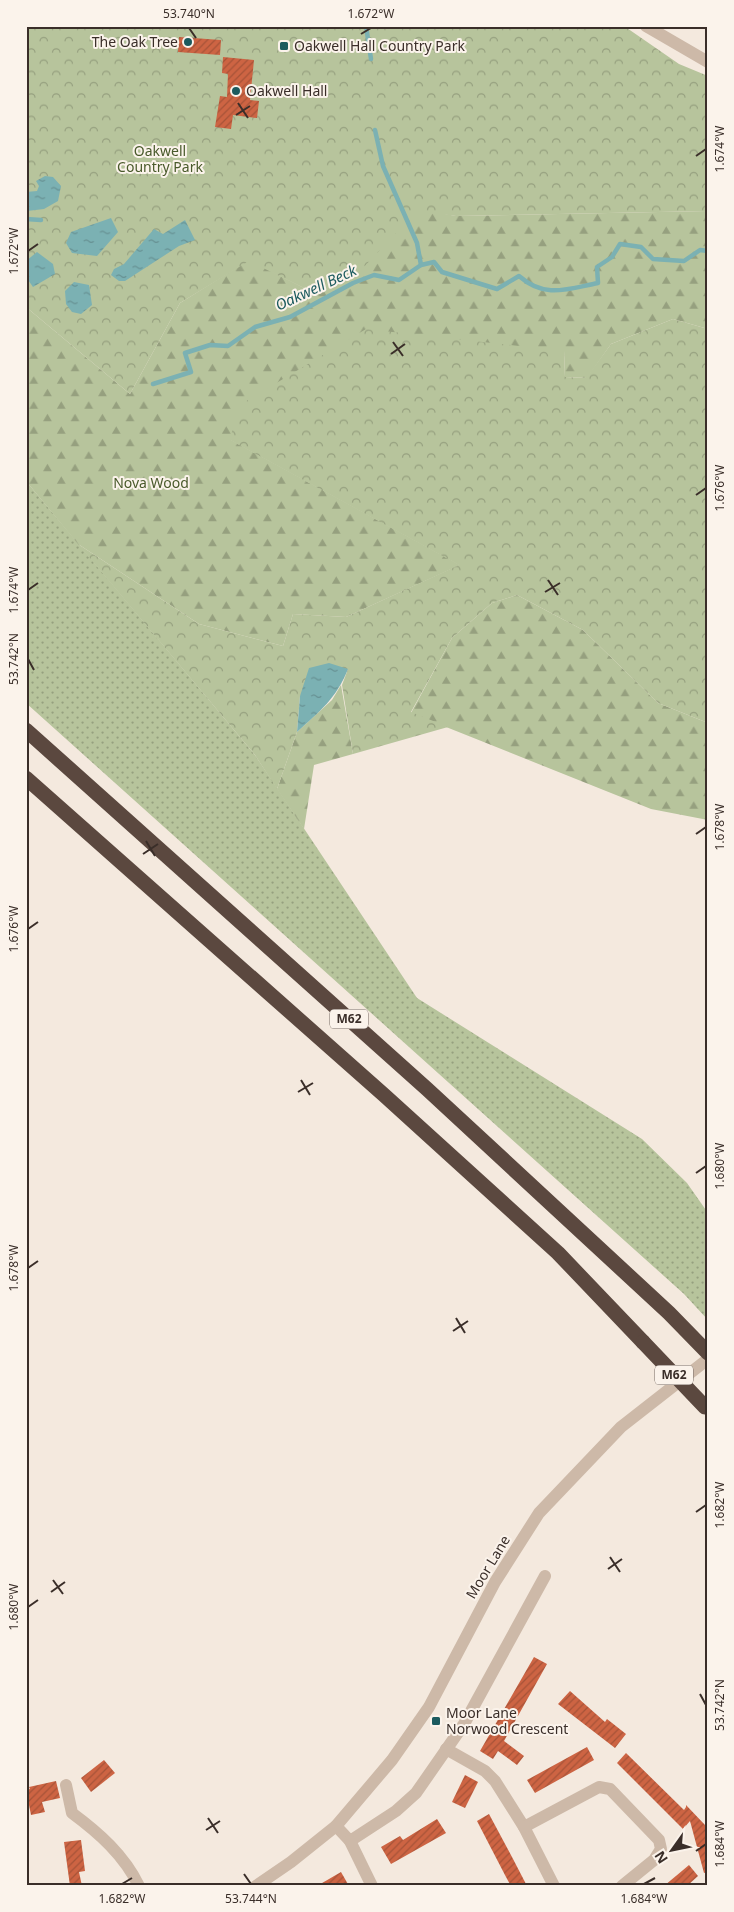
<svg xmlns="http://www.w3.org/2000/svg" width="734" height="1912" font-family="'Noto Sans',sans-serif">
<defs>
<pattern id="grass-dots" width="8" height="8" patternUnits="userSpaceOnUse" patternTransform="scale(1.25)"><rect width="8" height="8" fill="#b7c49c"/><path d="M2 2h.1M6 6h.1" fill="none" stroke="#96a07f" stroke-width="1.8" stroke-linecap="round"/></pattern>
<pattern id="forest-firs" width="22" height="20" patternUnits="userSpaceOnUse" patternTransform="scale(1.25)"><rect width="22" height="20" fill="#b7c49c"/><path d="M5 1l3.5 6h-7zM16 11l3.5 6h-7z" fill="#96a07f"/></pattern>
<pattern id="park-crowns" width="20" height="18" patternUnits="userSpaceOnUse" patternTransform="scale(1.25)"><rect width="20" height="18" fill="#b7c49c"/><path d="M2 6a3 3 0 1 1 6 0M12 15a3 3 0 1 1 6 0" fill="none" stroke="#96a07f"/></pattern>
<pattern id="water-ripples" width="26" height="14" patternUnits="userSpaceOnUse" patternTransform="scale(1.25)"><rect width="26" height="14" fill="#7bb1b3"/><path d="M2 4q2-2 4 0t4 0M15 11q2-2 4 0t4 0" fill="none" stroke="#669092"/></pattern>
<pattern id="building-hatch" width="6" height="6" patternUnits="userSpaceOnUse" patternTransform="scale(1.25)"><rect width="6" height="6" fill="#cd6443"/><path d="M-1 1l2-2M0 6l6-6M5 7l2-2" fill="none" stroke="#a75338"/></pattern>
</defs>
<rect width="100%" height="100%" fill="#f4e9de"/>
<!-- grass -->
<path fill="url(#grass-dots)" d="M26,481l229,274 162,243 225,141 45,44 21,30v107l-24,-26 -658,-591z"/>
<!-- forest -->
<g fill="url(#forest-firs)">
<path d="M80,148l376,68 252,-5v118l-35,-10 -62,25 -24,34 -22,-1 -1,-26 -333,89 229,125 -114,52 -53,-3 -10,32 -84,-22 -121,-80 -52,-63v-174l104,87 50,-91 69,-43 65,33z"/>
<path d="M517,595l66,35 75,73 50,20v97l-57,-11 -240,-96 41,-75 40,-35z"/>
<path d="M341,685l12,69 -39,11 -10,64 -27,-40 20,-57 35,-32z"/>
</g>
<!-- park -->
<g fill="url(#park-crowns)">
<path d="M26,26h598l55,38 29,12v135l-252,5 -39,-5 -56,59 -47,23 -65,-32 -69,42 -50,91 -104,-87z"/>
<path d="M673,319l35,10v394l-50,-20 -75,-73 -66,-35 -25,8 -40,35 -41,74 37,15 -95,27 -11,-69 6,-16 -48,27 -3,36 -20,57 -22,-34 -177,-211 121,80 84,22 10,-32 53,3 113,-52 -229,-125 8,-34 128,-77 198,22 1,26 21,1 25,-34z"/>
</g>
<!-- water -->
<g fill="url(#water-ripples)">
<path d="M45,176l8,1 8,9 -3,15 -14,8 -17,2 -1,-19 11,-1 2,-5 -3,-5z"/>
<path d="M111,218l7,14 -21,24 -25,-3 -6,-10 5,-11z"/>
<path d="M185,220l10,20 -16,6 -54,35h-6l-8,-6 3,-6 10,-5 30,-35 9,5z"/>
<path d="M37,252l16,12 2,10 -22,13 -7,-10v-16z"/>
<path d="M74,282l15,3 3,20 -11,9 -9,-2 -6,-8 -1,-13z"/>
<path d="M329,663l19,6c-12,30 -28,42 -51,63l3,-36 9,-28z"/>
</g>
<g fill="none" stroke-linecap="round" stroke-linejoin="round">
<!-- stream -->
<g stroke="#7bb1b3" stroke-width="4.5">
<path d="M366,26l5,33"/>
<path d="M375,130l8,36 34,77 4,22"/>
<path d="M26,219l15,1"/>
<path d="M153,384l38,-12 -6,-19 25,-8 18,1 27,-19 35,-10 63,-34 21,-8 25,5 22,-15 13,-3 8,10 55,17 22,-13c26,23 48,13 79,7l-1,-16 15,-10 8,-13 21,3 12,12 31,2 16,-11 8,1"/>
</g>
</g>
<!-- building -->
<g fill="url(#building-hatch)">
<path d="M179,37l42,3 -1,15 -42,-3z"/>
<path d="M223,57l31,3 -4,40 9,1 -2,17 -24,-3 -2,14 -16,-2 5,-31 7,1 1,-23 -6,-1z"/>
<path d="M534,1657l13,7 -43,77 20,15 -7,9 -19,-14 -5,8 -13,-8z"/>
<path d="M570,1691l35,31 2,-3 19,15 -11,14 -57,-44z"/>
<path d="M587,1747l7,13 -59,33 -8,-13z"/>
<path d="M626,1753l58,57 2,-3v-2l19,20 3,8v39l-4,1 -14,-52 -7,8 -66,-66z"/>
<path d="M104,1760l11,13 -24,19 -10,-14z"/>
<path d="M465,1775l13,7 -13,26 -13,-6z"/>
<path d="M56,1781l4,17 -18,4 3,10 -14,3 -5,-25 4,-1 -1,-2z"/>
<path d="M489,1814l23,43 15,29h-16l-5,-9 -29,-56z"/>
<path d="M437,1819l9,14 -55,31 -10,-17 19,-11 3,4z"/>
<path d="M81,1840l4,31 -6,1 3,14h-12l-6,-44z"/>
<path d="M689,1865l9,11 -11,10h-23z"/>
<path d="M341,1872l8,14h-32z"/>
</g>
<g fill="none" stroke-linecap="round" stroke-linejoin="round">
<!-- minor -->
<g stroke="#cdb9a8" stroke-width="12">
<path d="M646,26l62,36"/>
<path d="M446,1749l39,22 10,10 29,46 30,59"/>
<path d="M66,1785l6,28c27,20 52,42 67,73"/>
<path d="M336,1826l14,15 46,-30 20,-18 48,-69 81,-148"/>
<path d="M524,1827l75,-40 11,2 49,51 2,9 -7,11 -32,26"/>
<path d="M350,1841l22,45"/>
<path d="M256,1886l35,-24 45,-36 56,-66 37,-53 66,-125 44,-69 82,-86 87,-68"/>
</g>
<!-- highway -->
<g stroke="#5b483f" stroke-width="15">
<path d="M26,730l401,359 242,224 39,40"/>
<path d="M26,778l358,317 174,158 85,89"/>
</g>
<!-- highway-bridge -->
<path stroke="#5b483f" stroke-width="15" d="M643,1342l62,65"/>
</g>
<!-- ticks -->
<path fill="none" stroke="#3a2e29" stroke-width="2" d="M189,28l7,10M361,34l10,-6M238,103l10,15M236,115l14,-9M696,156l10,-7M28,251l10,-7M393,342l10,14M391,354l14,-10M696,495l10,-7M548,580l10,15M28,590l10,-7M545,592l15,-9M28,659l6,11M696,834l10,-7M146,841l9,15M143,854l15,-10M28,929l10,-7M301,1080l9,15M298,1092l15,-9M696,1173l10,-7M28,1268l10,-7M456,1318l9,15M453,1331l15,-10M696,1512l10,-7M610,1557l10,15M608,1569l14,-10M53,1580l10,14M51,1592l14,-10M28,1607l10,-7M700,1694l6,11M208,1818l10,15M206,1830l14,-9M696,1851l10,-7M244,1874l7,10M122,1884l10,-6M644,1884l11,-6"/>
<!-- markers -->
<g fill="#1b5a5e" stroke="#fbf3eb" stroke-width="2">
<circle cx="188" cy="42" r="5"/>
<rect x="279" y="41" width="10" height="10" rx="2.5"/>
<circle cx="236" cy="91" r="5"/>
<rect x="431" y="1716" width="10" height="10" rx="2.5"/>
</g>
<g text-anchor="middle" stroke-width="4" stroke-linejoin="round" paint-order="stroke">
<!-- shield labels -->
<g fill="#fbf3eb" stroke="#746963" stroke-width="1">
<rect x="330" y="1009.5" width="38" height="19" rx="4"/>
<rect x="655" y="1365.5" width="38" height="19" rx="4"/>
</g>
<g font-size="12" font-weight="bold" fill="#3a2e29">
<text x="349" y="1023">M62</text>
<text x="674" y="1379">M62</text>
</g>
<!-- poi labels -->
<g font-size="14" fill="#3a2e29" stroke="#fbf3eb" text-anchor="start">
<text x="178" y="47" text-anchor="end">The Oak Tree</text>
<text x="294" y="51">Oakwell Hall Country Park</text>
<text x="246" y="96">Oakwell Hall</text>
<text x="446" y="1718">Moor Lane<tspan x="446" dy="16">Norwood Crescent</tspan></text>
</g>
<!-- park labels -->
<g font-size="14" fill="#495a2b" stroke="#fbf3eb">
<text x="160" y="156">Oakwell<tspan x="160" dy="16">Country Park</tspan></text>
<text x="151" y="488">Nova Wood</text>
</g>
<!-- street labels -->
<g font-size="14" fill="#3a2e29" stroke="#fbf3eb">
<text transform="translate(488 1567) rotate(-59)" y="5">Moor Lane</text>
</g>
<!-- water labels -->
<g font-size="15" font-style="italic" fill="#1b5a5e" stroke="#fbf3eb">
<text transform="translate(316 288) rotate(-25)" y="5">Oakwell Beck</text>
</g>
</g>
<!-- border -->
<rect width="734" height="1912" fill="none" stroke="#fbf3eb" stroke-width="55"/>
<!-- north arrow -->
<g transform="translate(672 1850) rotate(237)" stroke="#fbf3eb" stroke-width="4" paint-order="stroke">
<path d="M0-4L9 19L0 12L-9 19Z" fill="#3a2e29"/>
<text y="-8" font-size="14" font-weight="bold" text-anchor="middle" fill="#3a2e29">N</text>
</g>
<rect x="28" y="28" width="678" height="1856" fill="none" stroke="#3a2e29" stroke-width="2"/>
<g font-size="12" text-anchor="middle" fill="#3a2e29">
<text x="189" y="18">53.740°N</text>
<text x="371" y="18">1.672°W</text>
<text transform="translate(720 149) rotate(-90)" y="4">1.674°W</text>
<text transform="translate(14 251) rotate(-90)" y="4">1.672°W</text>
<text transform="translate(720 488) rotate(-90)" y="4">1.676°W</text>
<text transform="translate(14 590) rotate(-90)" y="4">1.674°W</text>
<text transform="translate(14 659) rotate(-90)" y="4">53.742°N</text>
<text transform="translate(720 827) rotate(-90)" y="4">1.678°W</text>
<text transform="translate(14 929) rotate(-90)" y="4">1.676°W</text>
<text transform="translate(720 1166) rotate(-90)" y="4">1.680°W</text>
<text transform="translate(14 1268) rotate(-90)" y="4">1.678°W</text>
<text transform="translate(720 1505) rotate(-90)" y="4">1.682°W</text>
<text transform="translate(14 1607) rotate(-90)" y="4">1.680°W</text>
<text transform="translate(720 1705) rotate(-90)" y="4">53.742°N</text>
<text transform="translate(720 1844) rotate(-90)" y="4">1.684°W</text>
<text x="122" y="1903">1.682°W</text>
<text x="251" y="1903">53.744°N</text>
<text x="644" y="1903">1.684°W</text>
</g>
</svg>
